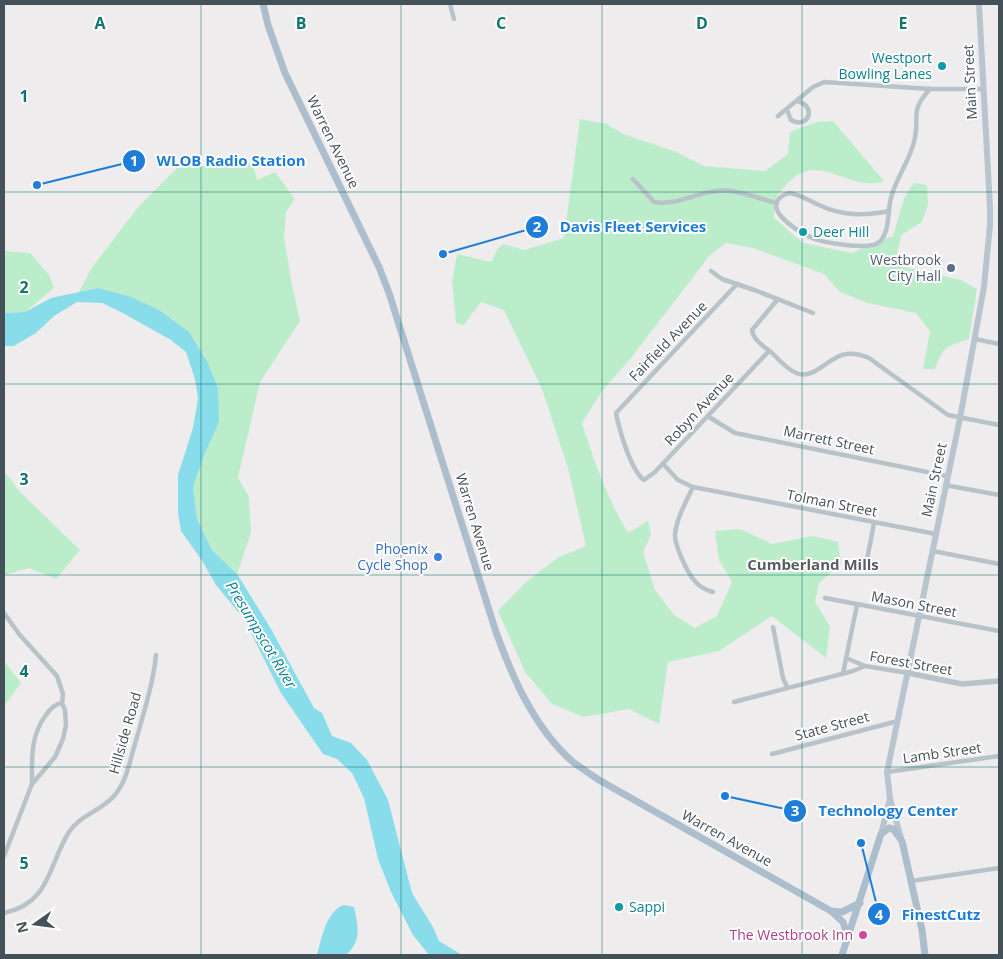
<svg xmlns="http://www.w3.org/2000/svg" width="1003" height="959" font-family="'Open Sans',sans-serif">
<rect width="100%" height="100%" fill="#efeced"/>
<!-- green -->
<g fill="#bbedca">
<path d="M580,119l27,5 16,10 51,17 30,15 61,5 23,-17 2,-22 27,-10 16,-1 51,60c-34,12 -65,-30 -94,0 -15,16 -15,15 -16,37l29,25 49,10 41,-17 11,-38 10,-15 13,2 1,19 -6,18 -21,13 -5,24 4,7 61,14 16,9 -8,50c-23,8 -25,6 -34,30h-12l7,-38 -14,-18 -48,-10 -28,-11 -16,-18 -71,-26 -27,-5 -16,12 -79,103 -29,33 -20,32c12,38 25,75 46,110l20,-12 3,14 -8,17 12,38 19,25 21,13 22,-12 15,-34 -13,-22 -4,-29 25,-2 32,15 41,-8 25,6 3,22 -22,19 -4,19 15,24 -4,32 -54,-42 -53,35 -51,11 -9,62 -30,-15 -45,8 -32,-13 -27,-32 -27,-61 29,-30 32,-24 27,-11 -18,-78 -26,-79 -38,-79 -23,-8 -17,23 -8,-2 -4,-42 5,-27 34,8 7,-14 5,-4 21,6 40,-12z"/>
<path d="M191,154l12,12 50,-3 4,17 18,-8 20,27 -9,13 -2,25 8,48 8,36 -40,61 -22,96 11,19 2,36 -14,41 -25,-24 -15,-31 -4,-32 12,-34 14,-31 -11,-59 -110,-75 -19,4 12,-23 48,-63z"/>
<path d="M4,251l26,2 19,22 5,13 -29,24 -21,1z"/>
<path d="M4,471l16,21 60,58 -24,29 -27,-11 -25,7z"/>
<path d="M4,661l17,22 -17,23z"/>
</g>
<!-- water -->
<g fill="#89dce9">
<path d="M98,288l33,9 28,13 30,22 19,31 10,26 1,33 -14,31 -12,34 4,32 15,31 25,24 34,55 43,79 8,5 10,23 19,7 16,17 21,40 24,93 21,34 6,14 23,14h-33l-16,-20 -22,-43 -13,-33 -14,-61 -12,-25 -15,-14 -14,-5 -42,-61 -37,-74 -28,-34 -13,-23 -22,-31 -3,-18v-38l15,-47 5,-29 -3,-20 -9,-27 -15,-12 -50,-28 -19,-9 -25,-1 -23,14 -18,17 -22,13h-10v-33l21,-1 26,-14z"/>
<path d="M343,905l11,2c4,19 8,34 -8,48h-29c5,-17 8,-41 26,-50z"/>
</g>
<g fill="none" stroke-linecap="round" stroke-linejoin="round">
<!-- minor -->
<g stroke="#b8c2c9" stroke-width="4.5">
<path d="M450,4l4,15"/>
<path d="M787,110l4,10c17,10 27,-14 6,-19"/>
<path d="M778,116l35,-29 11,-5 106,7h53"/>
<path d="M633,179l21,23c21,4 41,-9 62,-11 20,-3 42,8 61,12"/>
<path d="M889,211c-25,5 -47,5 -70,-6 -10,-4 -19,-11 -30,-12 -34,12 8,38 23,45 12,5 52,11 64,6 13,-5 12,-30 14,-42 4,-22 19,-39 24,-60 7,-26 -6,-29 16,-53"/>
<path d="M711,271l11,8 35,12 56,22"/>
<path d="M737,284l-121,129c3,16 15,58 28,67l11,-8 114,-121"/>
<path d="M778,299l-26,31c1,10 13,17 20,23 7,7 15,16 24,20 18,8 33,-17 50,-19 7,-1 16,1 23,4l79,57 51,10"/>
<path d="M975,339l24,5"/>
<path d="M709,417l26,16 212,43"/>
<path d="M663,464l15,16 15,7 243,47"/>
<path d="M945,485l54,10"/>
<path d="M693,487c-7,15 -16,30 -18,47 -1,10 12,38 19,46 4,6 12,10 19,12"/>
<path d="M933,551l66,13"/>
<path d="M866,565l8,-42"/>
<path d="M825,598l174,33"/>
<path d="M4,613l15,21 38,42 6,18 -1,9 3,7 1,15 -3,14 -8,18 -23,27 -28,72"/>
<path d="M773,627l10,51 4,9"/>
<path d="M846,658l19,8"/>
<path d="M843,673l14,-68"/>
<path d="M734,702l119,-31 12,-5 43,7"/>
<path d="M772,754l126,-33"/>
<path d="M887,772l112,-16"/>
<path d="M32,784c0,-25 -2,-48 14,-69 4,-6 9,-11 16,-12"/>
<path d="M911,881l88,-13"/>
<path d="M4,913c47,-10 44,-48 65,-81 11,-17 32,-21 45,-36 13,-15 15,-33 21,-52 8,-29 18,-59 21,-89"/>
</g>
<!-- tertiary -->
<path stroke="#b8c2c9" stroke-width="5.5" d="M908,673l54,11 37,-3"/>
<!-- secondary -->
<g stroke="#b8c5ce" stroke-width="6">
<path d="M881,834l9,-35"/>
<path d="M901,838l-11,-39 -3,-27 73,-354 24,-131 6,-62v-17l-11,-204"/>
</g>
<!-- primary -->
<g stroke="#acbecb" stroke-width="7">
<path d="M263,4l5,21 17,48 94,194 10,26 107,339c17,47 39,97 77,130 8,6 17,12 26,18l232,131 12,11 5,15"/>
<path d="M831,911l11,1 18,-9"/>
<path d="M842,955l39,-121 8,-6 4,1 9,12 20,89 3,25"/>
</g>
</g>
<!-- grid -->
<path fill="none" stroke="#0f766e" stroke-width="1" stroke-opacity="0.55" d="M201,4v951M401,4v951M602,4v951M802,4v951M4,192h995M4,384h995M4,575h995M4,767h995"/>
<!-- markers -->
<g fill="#0f9aa8" stroke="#fff" stroke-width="2">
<circle cx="942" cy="66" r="5"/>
<circle cx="803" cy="232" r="5"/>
<circle cx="619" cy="907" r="5"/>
</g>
<circle fill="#5c6f8a" stroke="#fff" stroke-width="2" cx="951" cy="268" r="5"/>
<circle fill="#3f7fe0" stroke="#fff" stroke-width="2" cx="438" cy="557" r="5"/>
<circle fill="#d1479c" stroke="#fff" stroke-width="2" cx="863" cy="935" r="5"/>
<g text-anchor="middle" stroke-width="4" stroke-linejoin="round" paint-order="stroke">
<!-- culture labels -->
<g font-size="14" fill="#0d838f" stroke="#fff" text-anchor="start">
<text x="932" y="63" text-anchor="end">Westport<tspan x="932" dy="16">Bowling Lanes</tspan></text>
<text x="813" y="237">Deer Hill</text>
<text x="629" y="912">Sappi</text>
</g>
<!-- street labels -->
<g font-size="14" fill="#455159" stroke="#fff">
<text transform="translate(970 82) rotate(-93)" y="5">Main Street</text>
<text transform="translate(333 142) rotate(64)" y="5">Warren Avenue</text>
<text transform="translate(668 341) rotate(-46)" y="5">Fairfield Avenue</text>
<text transform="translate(699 409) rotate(-47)" y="5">Robyn Avenue</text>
<text transform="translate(829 440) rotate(12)" y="5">Marrett Street</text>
<text transform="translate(934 480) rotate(-78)" y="5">Main Street</text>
<text transform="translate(832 503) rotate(11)" y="5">Tolman Street</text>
<text transform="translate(475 522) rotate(73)" y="5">Warren Avenue</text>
<text transform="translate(914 604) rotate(11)" y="5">Mason Street</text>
<text transform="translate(911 663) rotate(10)" y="5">Forest Street</text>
<text transform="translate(832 726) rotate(-15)" y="5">State Street</text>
<text transform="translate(125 733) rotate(-74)" y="5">Hillside Road</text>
<text transform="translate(942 753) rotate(-8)" y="5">Lamb Street</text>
<text transform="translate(727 838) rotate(29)" y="5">Warren Avenue</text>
</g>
<!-- service labels -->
<g font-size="14" fill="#4e5e75" stroke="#fff" text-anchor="end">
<text x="941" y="265">Westbrook<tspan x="941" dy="16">City Hall</tspan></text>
</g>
<!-- shop labels -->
<g font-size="14" fill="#366cbe" stroke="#fff" text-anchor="end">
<text x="428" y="554">Phoenix<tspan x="428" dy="16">Cycle Shop</tspan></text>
</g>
<!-- hotel labels -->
<g font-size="14" fill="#b23c85" stroke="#fff" text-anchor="end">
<text x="853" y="940">The Westbrook Inn</text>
</g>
<!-- neighbourhood labels -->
<g font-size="15" font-weight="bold" fill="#595d61" stroke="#fff">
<text x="813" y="570">Cumberland Mills</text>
</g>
<!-- water labels -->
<g font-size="15" font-style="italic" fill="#108294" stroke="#fff">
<text transform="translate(261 635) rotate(59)" y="5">Presumpscot River</text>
</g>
</g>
<g font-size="16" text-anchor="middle" font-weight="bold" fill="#0f766e" stroke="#fff" stroke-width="4" stroke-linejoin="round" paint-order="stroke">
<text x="100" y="29">A</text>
<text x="301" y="29">B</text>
<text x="501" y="29">C</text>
<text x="702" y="29">D</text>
<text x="903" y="29">E</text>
<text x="24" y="102">1</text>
<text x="24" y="293">2</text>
<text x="24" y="485">3</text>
<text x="24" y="677">4</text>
<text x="24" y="869">5</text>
</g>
<!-- callouts -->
<path fill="none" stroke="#1d7dd8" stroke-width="2" d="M37 185L134 161M443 254L537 227M725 796L795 811M861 843L879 914"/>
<g fill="#1d7dd8" stroke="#fff" stroke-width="2">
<circle cx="37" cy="185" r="5"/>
<circle cx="443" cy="254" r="5"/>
<circle cx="725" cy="796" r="5"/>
<circle cx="861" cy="843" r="5"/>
<circle cx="134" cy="161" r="12"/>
<circle cx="537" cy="227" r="12"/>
<circle cx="795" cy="811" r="12"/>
<circle cx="879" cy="914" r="12"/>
</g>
<g font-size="15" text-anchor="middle" font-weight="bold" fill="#fff">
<text x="134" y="166">1</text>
<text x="537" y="232">2</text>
<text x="795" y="816">3</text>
<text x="879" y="920">4</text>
</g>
<g font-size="15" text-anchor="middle" font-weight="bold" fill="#1d7dd8" stroke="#fff" stroke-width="4" stroke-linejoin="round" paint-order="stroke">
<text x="231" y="166">WLOB Radio Station</text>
<text x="633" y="232">Davis Fleet Services</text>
<text x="888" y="816">Technology Center</text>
<text x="941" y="920">FinestCutz</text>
</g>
<!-- border -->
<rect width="1003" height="959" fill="none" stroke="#455159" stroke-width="10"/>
<!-- north arrow -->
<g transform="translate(35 924) rotate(256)" stroke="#ffffff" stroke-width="4" paint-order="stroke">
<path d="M0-4L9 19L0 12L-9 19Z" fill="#455159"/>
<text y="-8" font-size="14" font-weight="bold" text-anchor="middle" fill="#455159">N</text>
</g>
</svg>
